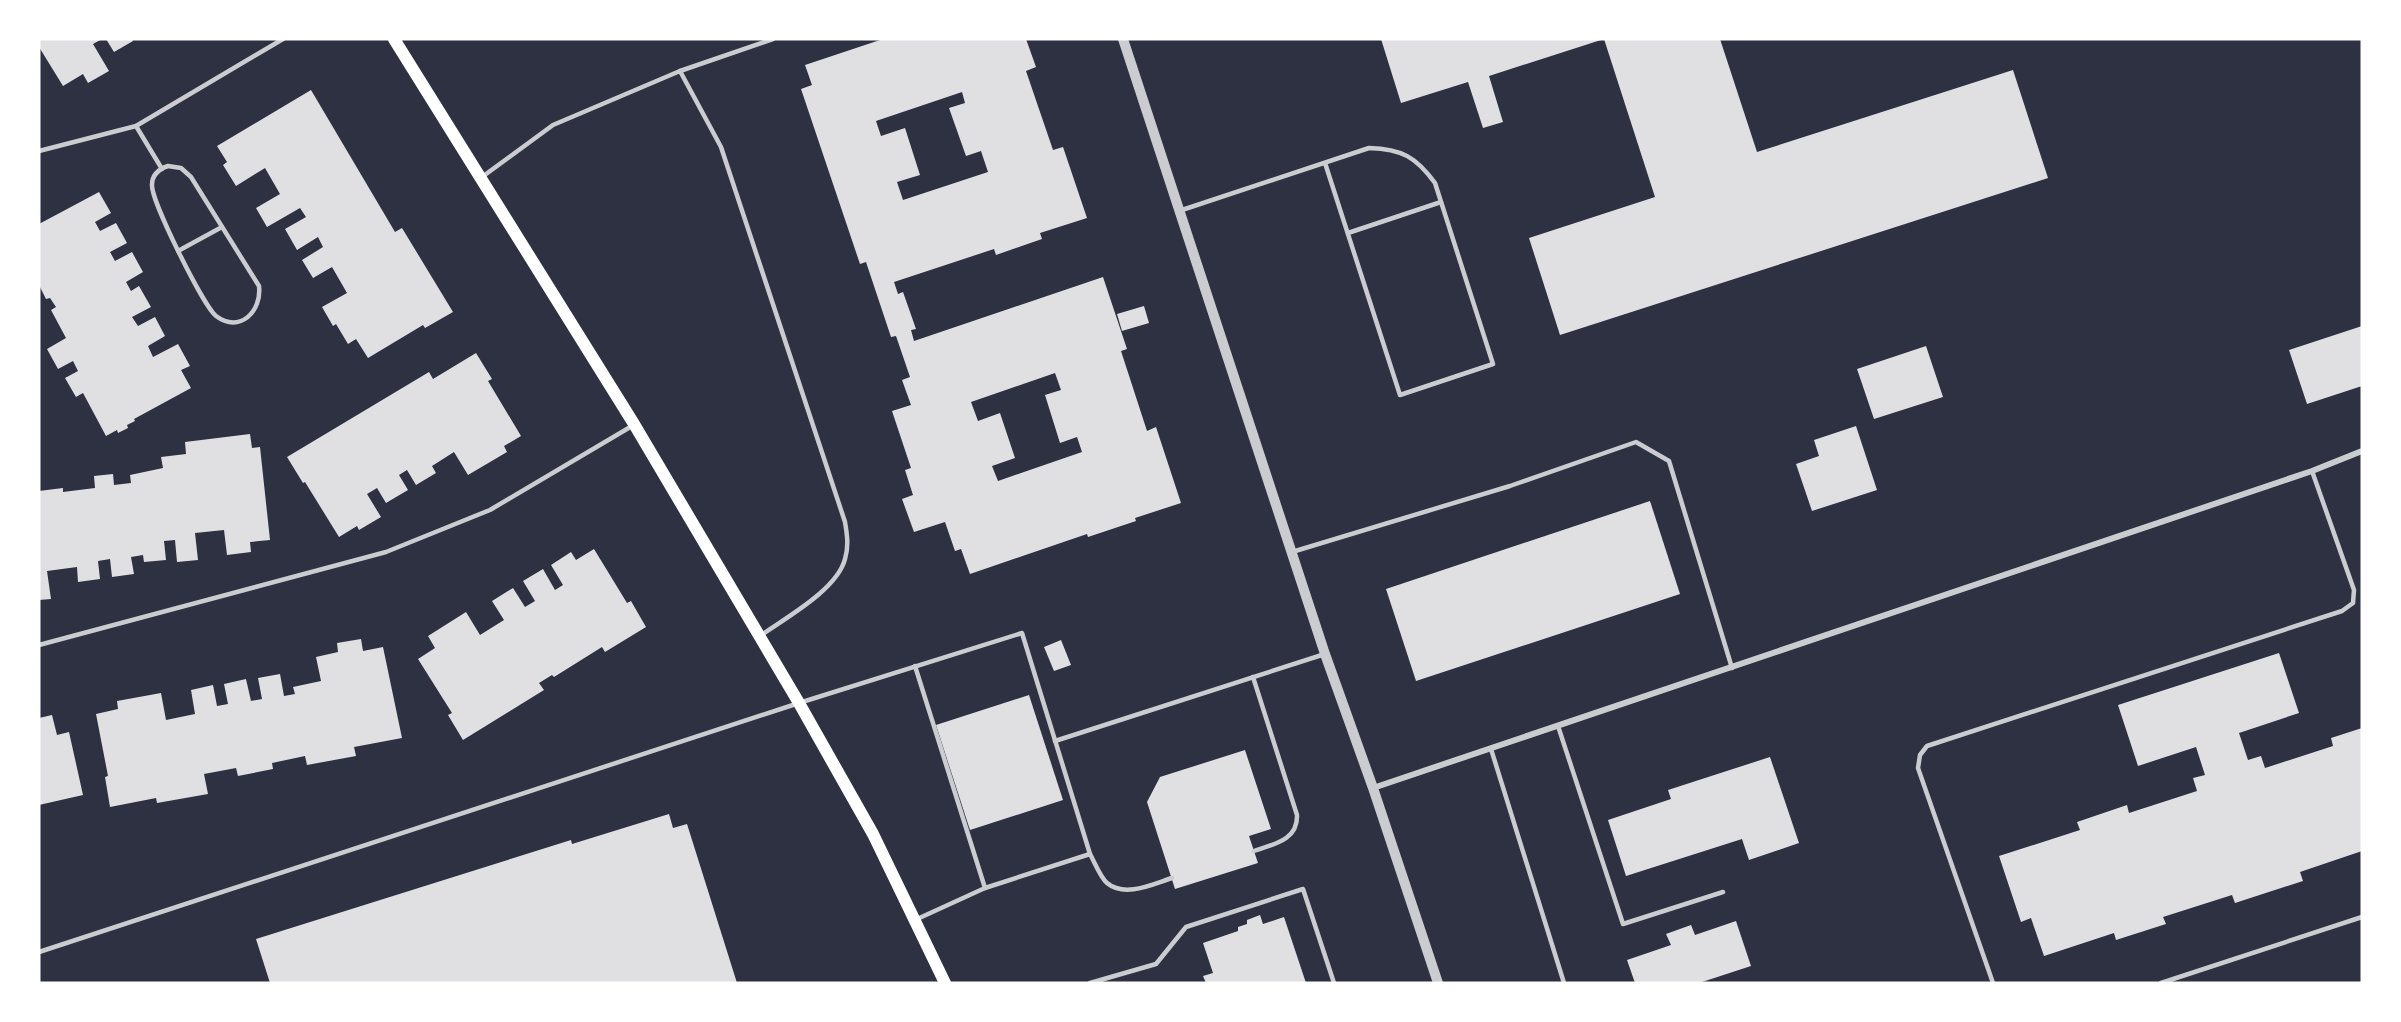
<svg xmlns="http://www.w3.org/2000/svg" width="2401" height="1022" font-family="'Exo 2',sans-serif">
<rect width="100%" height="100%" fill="#2d3142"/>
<!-- building -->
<g fill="#e0e0e3" fill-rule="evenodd">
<path d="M39,39h63l-9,5 16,27 -21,12 -5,-9 -20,12 -24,-39z"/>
<path d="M106,39h26l1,2 -19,11z"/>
<path d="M883,39h143l10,28 -10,4 27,79 10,-3 24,71 -47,15 2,6 -46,16 -2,-6 -100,33 4,12 5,-2 13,37 -5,1 3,11 189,-64 24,72 -6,2 26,80 9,-4 25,76 -46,15 1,3 -48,16 -1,-3 -117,40 -9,-25 -6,2 -10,-29 -31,10 -12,-33 11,-4 -8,-25 6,-2 -19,-57 19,-6 -9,-25 8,-3 -14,-41 -5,1 -25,-75 -6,2 -59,-175 11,-4 -7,-20zM962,92l3,11 -16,5 17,48 15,-5 7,21 -85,28 -6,-18 23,-7 -15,-47 -24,8 -5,-15zM1055,373l6,17 -16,5 15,48 17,-6 5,15 -84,29 -6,-15 23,-8 -15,-45 -22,8 -7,-19z"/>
<path d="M1381,39h223l-115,37 14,46 -20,6 -15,-46 -67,21z"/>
<path d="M1604,39h116l37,113 256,-82 35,108 -488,157 -31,-97 126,-41z"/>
<path d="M311,90l84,142 7,-4 51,84 -28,16 -2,-3 -55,33 -12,-19 -8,5 -12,-20 -3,2 -11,-19 25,-14 -15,-26 -19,11 -11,-18 21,-13 -5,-10 -21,13 -12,-21 21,-12 -6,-9 -33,19 -11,-19 24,-14 -15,-26 -29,18 -13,-21 4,-3 -10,-16z"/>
<path d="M99,192l12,21 -16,9 5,9 16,-8 11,20 -17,9 5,9 17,-9 11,20 -17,10 5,9 8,-5 12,21 -19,10 6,9 17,-9 10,19 -17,10 5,11 25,-13 12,22 -9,4 10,18 -57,31 1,2 -8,4 1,3 -10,5 -1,-3 -11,6 -23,-43 -7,4 -11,-19 13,-7 -5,-10 -15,8 -11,-20 19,-11 -15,-28 5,-3 -6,-9 -4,1 -7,-14v-61z"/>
<path d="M1144,306l5,17 -27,8 -5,-17z"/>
<path d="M2362,326v60l-55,18 -18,-54z"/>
<path d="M1926,346l17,51 -69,22 -17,-50z"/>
<path d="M476,353l16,26 -4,2 33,55 -17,10 3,6 -39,23 -14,-23 -22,14 4,7 -20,12 -9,-15 -8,5 9,15 -22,13 -9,-15 -10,6 14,23 -22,13 -2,-4 -18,11 -34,-55 -2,1 -16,-26 142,-85 4,7z"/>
<path d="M1856,426l21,64 -65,21 -16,-47 23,-8 -5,-16z"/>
<path d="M250,434l2,14 8,-1 10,93 -20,2 1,10 -24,3 -3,-25 -29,3 3,27 -21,2 -2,-22 -11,1 2,19 -22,2 -1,-7 -12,2 3,17 -22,3 -2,-18 -12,2 2,18 -22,3 -1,-15 -30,4 4,28 -12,1v-109l24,-3v4l32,-4 -1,-12 19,-2 1,11 17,-2 -1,-8 33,-7 -2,-11 25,-3 -1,-12z"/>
<path d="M1650,501l30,93 -264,87 -30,-92z"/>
<path d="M594,549l33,54 4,-2 15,26 -41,25 -3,-5 -48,30 -2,-2 -13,8 5,7 -81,50 -15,-25 4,-2 -34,-54 17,-11 -7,-12 38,-24 14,23 24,-15 -12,-19 21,-13 12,19 10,-6 -12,-20 20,-12 12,21 8,-5 -12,-20 20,-13 5,8z"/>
<path d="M361,639l2,12 20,-4 19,91 -48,9 2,9 -49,9 -2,-9 -33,7 1,6 -35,7 -2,-8 -32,6 4,20 -51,9 -1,-5 -46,9 -5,-30 3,-1 -12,-62 22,-5 -1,-8 44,-8 5,27 29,-6 -4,-24 22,-5 4,21 11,-2 -4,-20 22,-5 5,22 11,-2 -4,-21 22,-4 4,22 11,-2 -2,-7 28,-6 -5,-24 22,-5 -1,-9z"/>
<path d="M1061,640l10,25 -17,6 -10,-24z"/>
<path d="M2279,653l20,60 -60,20 9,27 13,-4 4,12 68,-22 -2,-8 31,-10v123l-62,21 3,9 -68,22 -3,-8 -69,22 3,7 -50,16 -2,-7 -70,23 -13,-38 -10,4 -22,-66 81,-26 -3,-8 50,-17 2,8 68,-22 -4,-13 12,-3 -9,-28 -58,19 -20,-61z"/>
<path d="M1029,695l34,105 -93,30 -34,-105z"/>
<path d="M52,715l5,20 12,-3 14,63 -44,10v-87z"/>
<path d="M1245,750l26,79 -22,7 9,27 -83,26 -28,-87 13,-25z"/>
<path d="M1770,757l29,86 -50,17 -7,-21 -116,37 -18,-56 63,-21 -3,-9z"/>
<path d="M669,814l4,14 14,-4 50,159h-467l-14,-44 315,-99 1,4z"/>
<path d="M1260,915l3,9 21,-7 22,66h-100l-3,-7 10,-3 -10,-30 35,-12v-4l9,-3v-4z"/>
<path d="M1736,921l15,45 -52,17h-64l-8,-23 44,-15 -5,-11 25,-9 4,10z"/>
</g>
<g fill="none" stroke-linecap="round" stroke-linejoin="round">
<!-- service -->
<g stroke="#caccd0" stroke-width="4.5">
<path d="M680,71l93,-32"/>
<path d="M136,126l26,43"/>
<path d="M39,151l97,-25 147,-87"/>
<path d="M168,166l13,2 10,9 68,109c3,25 -19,48 -43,30 -12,-9 -65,-115 -64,-131 0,-10 7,-16 16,-19z"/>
<path d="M482,177l71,-52 127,-54 41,76 124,375c2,12 4,24 0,37 -8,31 -60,59 -85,77"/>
<path d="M1179,211l190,-63c33,1 47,9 66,35l58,181 -93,31 -75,-232"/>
<path d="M1348,233l93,-31"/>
<path d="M178,251l44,-24"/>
<path d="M1292,552l218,-66 126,-44 33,19 63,207"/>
<path d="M39,645l347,-93 104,-42 142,-84"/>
<path d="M915,666l70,222"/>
<path d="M1253,677l44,138c1,25 -23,29 -43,36"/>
<path d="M1558,726l65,198 100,-32"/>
<path d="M1055,741l270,-87"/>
<path d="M1491,749l73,234"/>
<path d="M1090,854c5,9 10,23 17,29 18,15 46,1 65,-5"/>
<path d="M39,952l760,-249 223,-70 68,221 -105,34 -70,32"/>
<path d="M1090,983l66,-19 30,-37 117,-38 31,94"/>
<path d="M1993,983l-75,-215 2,-13 7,-9 415,-135 11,-8 1,-13 -42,-119"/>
<path d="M2161,983l201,-66"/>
</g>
<!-- minor -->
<path stroke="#caccd0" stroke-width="6" d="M1373,788l939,-317 50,-20"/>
<!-- tertiary -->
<path stroke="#caccd0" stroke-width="10" d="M1123,39l202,615 48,134 65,195"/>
<!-- secondary -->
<path stroke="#fff" stroke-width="12" d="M394,39l240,385 165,279 74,131 72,149"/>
</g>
<!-- border -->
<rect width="2401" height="1022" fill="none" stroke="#ffffff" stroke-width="81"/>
</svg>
